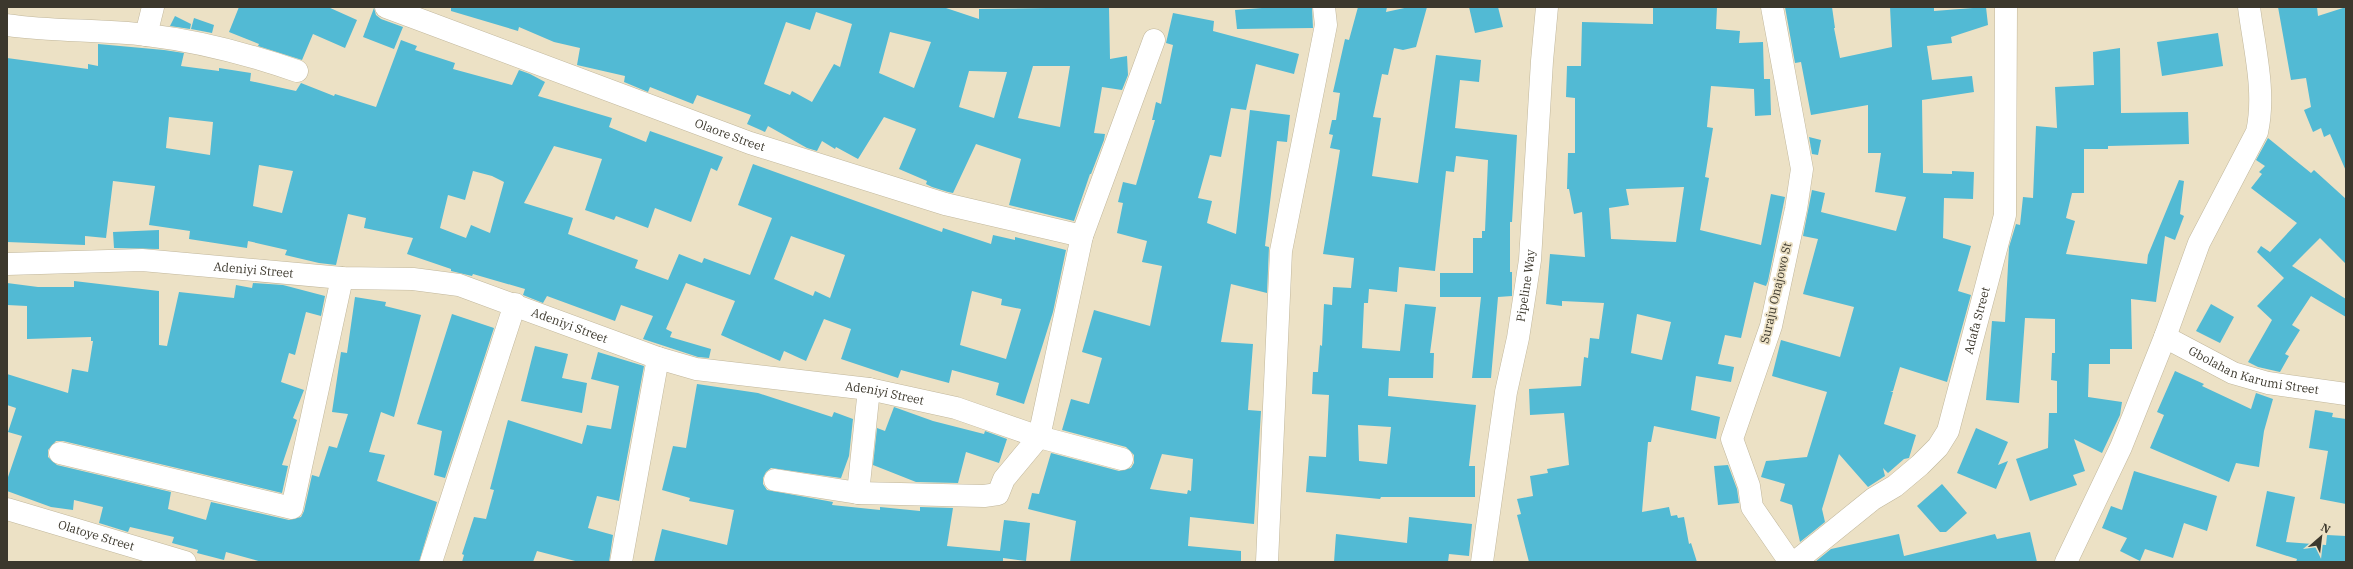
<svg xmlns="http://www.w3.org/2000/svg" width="2353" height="569" font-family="'IBM Plex Serif',serif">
<rect width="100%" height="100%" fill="#ece1c5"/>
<!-- building -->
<g fill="#52bad4" fill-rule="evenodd">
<path d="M239,7h89l29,13 -12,28 -32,-14 -11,26 -44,-14 1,-2 -30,-12z"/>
<path d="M451,7h492l36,12v-10l130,-2 1,52 17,-3 1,19 -6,15 -20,-3 -8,46 11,1 -1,6 -13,34h-1l-16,47 -65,-16 12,-46 -45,-15 -23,49 -5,-1 -16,-5 -6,-3 1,-3 -28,-12 17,-40 -32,-12 -26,42 -22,-12 -1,2 -13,-8 -5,10 -10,-3 -39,-22 -3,6 -18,-8 4,-9 -54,-20 -4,9 -43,-17 -2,5 -24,-10 1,-6 -48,-11 3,-17 -26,-6 -35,-15 -1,4 -67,-20zM816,12l36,12 -12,43 -6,-3 -22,38 -20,-11 -2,4 -26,-11 22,-62 24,8zM890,32l41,10 -17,46 -35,-15zM1033,66h37l-10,61 -42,-9zM969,71l38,1 -13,46 -35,-11z"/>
<path d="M1277,7h35l1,21 -76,1 -2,-19z"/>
<path d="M1358,7h29l-1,5 23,-5h18l-11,40 -13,3 -9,-2 -6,27 -6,-1 -9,43 8,1 -9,58 46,7 18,-128 45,5 -2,22 -19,-2 -5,48 62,7 -5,87h-2v50h2v24l-14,1 -7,81h-19l9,-81h-41v-24h33v-35h9v-7h3l3,-71 -32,-4 -2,16 -8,-1 -11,100 -36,-4 -2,25 -28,-3 -1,14h-4l-2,45 38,3 5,-47 31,3 -6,46h4l-1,25h-44l-1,18 88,9 -7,61h6v31h-94l-1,2 -74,-7 3,-36 17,1 3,-62 -17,-1 1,-22h5l2,-27 2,1 2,-42 8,1 1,-18 18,1 3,-30 -31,-4 17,-104 -10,-2 3,-13 -4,-1 3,-14h4l4,-27 -7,-1 12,-53 4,1zM1358,425l33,2 -4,37 -28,-3z"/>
<path d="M1469,7h29l5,20 -28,6z"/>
<path d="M1653,7h64l-1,22 24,2 -1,12 24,-1 1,37h6l1,36 -16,1 -1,-27 -43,-3 -4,41 6,1 -8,49 4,1 -9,52 61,15 10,-51 14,3 -17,84 -2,5 -12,-4 -13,56 -16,-3 -7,29 16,3 -3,15 -35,-6 -5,34 29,7 -4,22 -62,-13 -3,16h-3l-6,70 27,-5 2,9 6,-1 1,3 6,-1 5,27 2,-1 6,19h-168l-12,-47 4,-1 -4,-15 16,-3 -3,-20 18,-3 -1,-4 22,-4 -5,-52 -34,2 -1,-26 52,-3 3,-29 4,1 2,-20 9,1 5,-36 -42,-2v5l-16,-2 4,-50 35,3 -3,-45 -8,2 -5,-25h-2l1,-36h7v-55l-9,-1 1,-31h14l1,-44 71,2zM1684,187l-8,55 -65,-3 -2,-31 20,-3 -3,-16zM1637,314l34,8 -9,38 -31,-7z"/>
<path d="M1785,7h47l3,21h-1l6,30 52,-11 -2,-40h44v4l52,-4 2,18 -37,12 1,6 -25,3 5,34 40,-4 2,16 -52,8 1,73 29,1v-3l22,1 -1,27 -29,-1 -1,40 28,8 -13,45 13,4 -24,87 -47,-15 -7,24h-3l3,1 -9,32 32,11 -7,23 -5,1 -16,14 -5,-5 2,8 -17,11 -29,-33 -17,55 3,13 -25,20 -8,-37 -12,-4 5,-17 -24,-7 5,-16 41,-4 20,-65 -55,-16 9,-36 59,17 14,-50 -51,-13 15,-55 -15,-3 9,-46 13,3 -4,19 75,19 10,-34 -31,-5 6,-39h-13v-48l-57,10 -10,-53 -6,1z"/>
<path d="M2278,7h39l1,9 28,-9v164l-16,-37 -6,3 -3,-9 -8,4 -9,-22 7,-3 -5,-29 -15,2z"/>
<path d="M374,8l2,7 5,4 22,8 -9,22 -31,-12z"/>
<path d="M1173,13l41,8 -1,10 86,23 -5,20 -38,-10 -10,46 -15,-2 -10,49 -11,-2 -12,43 14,3 -5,22 29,11 14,-124 40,5 -3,27 -10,-1 -12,105 4,1 -2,46 -36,-9 -10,58 32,2 -5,66 13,1 -7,113 -64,-7 -2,29 53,5v11h-171l6,-41 -48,-12 4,-16 7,1 12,-41 68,18 12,-3 3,-5v-8l-8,-8 -64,-17 9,-31 18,5 13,-46 -20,-6 12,-42 56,16 12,-60 -20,-4 5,-21 -30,-8 6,-30 -5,-1 5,-20 13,3 19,-65h-3l4,-18 5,2 12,-59 -7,-2zM1162,454l31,5 -2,32 -3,-1 -1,4 -37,-5z"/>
<path d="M175,16l16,8 -1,5 -20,-3z"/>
<path d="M194,18l20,7 -2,8 -21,-4z"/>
<path d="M2218,33l5,33 -61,10 -5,-34z"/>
<path d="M401,40l16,6 -2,4 40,13 -2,6 59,16 7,-15 11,4 15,8 -7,14 74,22 -3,9 37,15 4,-11 73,26 -6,14 -6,-3 -20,54 -36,-14 -7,20 -32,-12 -2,4 -29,-10 17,-51 -48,-13 -30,57 49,15 -5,16 70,26 -3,8 33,12 11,-26 23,9 2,-5 46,17 22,-57 -34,-13 15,-41 189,68 1,-4 48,16 2,-9 22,5v-3l51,13 -13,62 -29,92 -28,-9 3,-12 -47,-13 -3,13 -48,-13 -3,8 -57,-19 10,-30 -27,-10 -18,42 -22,-10 -4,10 -59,-26 14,-34 -49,-18 -20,46 6,3 -2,5 41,12 -2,9 -11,-1 -55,-18 10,-23 -32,-11 -6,16 -68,-25 -4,7 -20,-8 2,-6 -52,-15 -1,2 -21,-5v-2l-44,-15 6,-16 -49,-10 2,-10 -18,-4 -12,51 -17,-2 -34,-8 2,-5 -39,-9 -1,7 -58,-9 1,-8 -41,-6 6,-39 -42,-5 -7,57 -21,-2v9l-78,-3v-184l81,11v-5l10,2v-22l66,6 20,3 -3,13 38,5v-3l32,5 -1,8 46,10 5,-8 33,13 1,-2 41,13zM169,117l44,5 -3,33 -44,-7zM259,165l34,6 -11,42 -29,-7zM473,171l19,5 12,6 -14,51 -19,-8 -5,13 -26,-10 8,-33 17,5zM791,236l54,19 -15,43 -15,-7 -2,5 -39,-17zM972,291l30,8 -1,6 20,4 -15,50 -46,-14z"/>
<path d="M2120,48l1,65 67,-1 1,32 -81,2v3h-24v44h-12l-6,25 9,3 -9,33 81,10 1,-9 31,-75 5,1 -4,33 4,2 -9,24 -10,-4 -9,66 -25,-3 1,50h-22v15h-21l-1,33 34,5 -2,13 -18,38 -28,-14 11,32 -12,4 4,10 -47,16 -14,-42 32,-11 1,-35h8v-32l-6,-1 1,-27h3v-34l-30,-1 -6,85 -33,-3 6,-79 13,1 4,-75 7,-23 4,1 3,-28 10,1 3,-72 21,2 -2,-41 39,-2 -1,-33z"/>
<path d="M1809,137l12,3 -3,15 -6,-1z"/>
<path d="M2268,138l43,35 3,-3 32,29v65l-26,-26 -28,28 54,33v18l-35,-21 -19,29 8,5 -15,24 4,2 -9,16 -22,-5 -10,-5 24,-42 -15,-14 27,-28 -27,-26 4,-6 9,6 27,-29 -46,-35 11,-14 -3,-2 6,-6 -9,-6z"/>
<path d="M159,230v19l-45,-1 -1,-16z"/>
<path d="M74,281l85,10v54l8,1 12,-54 55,6 2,-13 16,3 1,-5 30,2 42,11 -4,20 -15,-4 -11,43 -6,-2 -8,29 23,8 -11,28 4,2 -15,45 6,1 -6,27 -219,-52h-7l-8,9v7l9,8 114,27 -3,17 38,11 5,-18 78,18 12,-3 3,-6 8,-36 7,2 10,-31 8,2 11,-34 -16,-2 9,-60 6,1 8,-56 31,5 -1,4 36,9 -27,102 -13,-5 -12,40 16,3 -8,26 60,21 -18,60h-157l-36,-10 -2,8 -27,-7 1,-3 -26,-7 2,-6 -44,-10 -2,5 -29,-9 4,-16 -29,-7 -1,10 -22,-3 -44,-16v-11l15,-44 -14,-4 8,-24 -9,-3v-31l61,19 4,-24 16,3 5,-31h-2v-4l-64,2v-33l-20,-1v-22l31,4h36z"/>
<path d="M2211,304l23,13 -14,26 -24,-12z"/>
<path d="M452,314l42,14 -49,150 -11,-3 8,-44 -25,-7z"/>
<path d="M535,346l33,8 -6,24 25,5 -5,30 -61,-12z"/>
<path d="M598,352l46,14 -25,135 -22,-5 -9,32 25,7 -4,27h-30l-42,-11 -4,11h-71l2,-7 -2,-1 12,-37 12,2 8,-29 -4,-1 18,-69 74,24 5,-19 24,4 8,-43 -28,-7z"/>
<path d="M2175,371l29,13 -2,2 49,23 5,-16 17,6 -9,32 -5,36 -23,-4 -7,19 -79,-34 14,-33 -7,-3z"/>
<path d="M697,384l61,9 74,24 2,-5 19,7 -4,37 -8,22 -70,-10 -5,4 -3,6v6l4,6 66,12 -1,3 48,5v-3l40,4v-4l33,1 -6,38 53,5 4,-31 26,3 -4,38 -23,-3v4h-349l8,-33 65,16 7,-35 -45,-9 1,-3 -28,-8 11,-44 13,2z"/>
<path d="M894,407l39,14 51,13 1,-3 22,8 -8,24 -33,-11 -8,31 -42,-1 -43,-17 4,-37 8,3z"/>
<path d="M2315,410l18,3 -1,4 14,2v85l-26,-5 8,-48 -19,-3z"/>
<path d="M1976,428l32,14 -10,23 10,-4 -12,28 -39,-16z"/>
<path d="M1728,465l9,24 2,14 -21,2 -4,-39z"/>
<path d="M2134,471l83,25 -10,35 -23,-8 -11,35 -28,-9 -5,12 -20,-10 7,-13 -25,-10 9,-22 11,4z"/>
<path d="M1942,484l25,29 -21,19h-6l-23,-26z"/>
<path d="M2267,491l28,6 -9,45 40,3 1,-10 19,1v26h-50l1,-3 -41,-13z"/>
<path d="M1409,517l63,7 -3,32 -20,-2 -1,8h-114l2,-28 71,9z"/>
<path d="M2030,532l7,30h-222l16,-13 68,-15 5,22 91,-22 2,5z"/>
</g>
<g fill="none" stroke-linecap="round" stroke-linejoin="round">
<!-- minor casing -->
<g stroke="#c1b79c" stroke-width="23">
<g id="minor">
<path id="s1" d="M386,7l364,136 195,61 137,32"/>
<path d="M1772,7l30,162 -6,40 -25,117 -39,113 17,47 3,21 38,55"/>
<path d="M7,25c46,7 93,4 140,10 51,6 101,19 150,36"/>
<path d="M146,35l7,-28"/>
<path id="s2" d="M7,264l135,-4 200,18 71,1 46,6 199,73 38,11 173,20 87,19 83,29 83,22"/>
<path id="s3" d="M2165,337l68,36 35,10 78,11"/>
<path d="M60,453l232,55 50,-230"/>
<path d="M775,480l83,13 126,3 14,-2 6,-15 35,-42 43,-201 72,-196"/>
<path d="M858,493l11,-104"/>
<path id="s4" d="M7,509l178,53"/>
<path d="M431,562l84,-258"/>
<path d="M621,562l37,-204"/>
<path d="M1267,562l14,-311 45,-226 -2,-18"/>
<path id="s5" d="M1482,562l24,-170 12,-54 12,-78 12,-199 5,-54"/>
<path id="s6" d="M1795,562l78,-63 22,-13 25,-21 18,-18 10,-16 57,-216 1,-208"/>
<path d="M2066,562l55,-115 44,-110 34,-94 58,-111c9,-40 -3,-85 -8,-125"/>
</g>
</g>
<!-- minor -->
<use href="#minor" stroke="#fff" stroke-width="22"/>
</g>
<g text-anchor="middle" stroke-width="3.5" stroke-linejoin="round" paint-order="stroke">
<!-- street labels -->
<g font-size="12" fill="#3c382d" stroke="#ece1c5">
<text dy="4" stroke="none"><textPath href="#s1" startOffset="367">Olaore Street</textPath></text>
<text dy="4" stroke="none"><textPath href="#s2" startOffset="247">Adeniyi Street</textPath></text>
<text dy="4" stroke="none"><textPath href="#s5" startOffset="280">Pipeline Way</textPath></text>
<text transform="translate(1776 293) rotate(-77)" y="4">Suraju Onajowo St</text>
<text dy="4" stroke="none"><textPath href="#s6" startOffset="317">Adafa Street</textPath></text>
<text dy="4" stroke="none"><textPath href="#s2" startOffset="571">Adeniyi Street</textPath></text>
<text dy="4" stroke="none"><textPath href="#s3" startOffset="96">Gbolahan Karumi Street</textPath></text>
<text dy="4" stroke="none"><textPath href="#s2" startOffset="895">Adeniyi Street</textPath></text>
<text dy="4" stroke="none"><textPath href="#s4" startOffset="93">Olatoye Street</textPath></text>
</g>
</g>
<!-- border -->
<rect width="2353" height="569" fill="none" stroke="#3c382d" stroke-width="16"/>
<!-- north arrow -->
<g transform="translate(2321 537) rotate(28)" stroke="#ece1c5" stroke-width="3" paint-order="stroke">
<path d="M0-3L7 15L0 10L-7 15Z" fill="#3c382d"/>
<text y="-6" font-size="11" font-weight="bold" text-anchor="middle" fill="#3c382d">N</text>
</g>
</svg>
